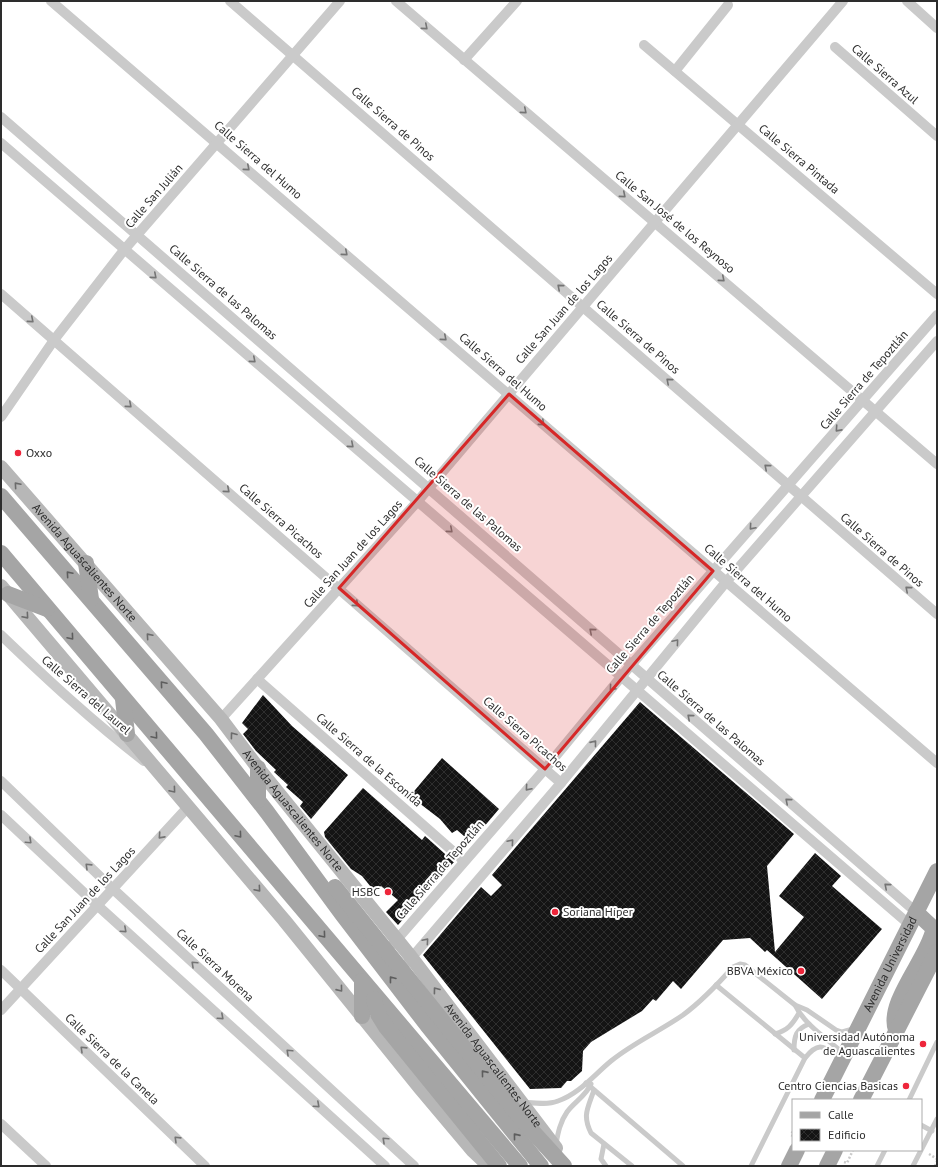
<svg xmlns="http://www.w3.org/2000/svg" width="938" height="1167" font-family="'PT Sans',sans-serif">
<defs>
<pattern id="building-cross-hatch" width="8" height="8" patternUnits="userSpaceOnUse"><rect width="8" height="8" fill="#141414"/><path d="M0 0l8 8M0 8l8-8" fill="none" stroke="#2e2e2e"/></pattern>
</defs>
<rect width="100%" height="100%" fill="#fff"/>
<!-- building -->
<g fill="url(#building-cross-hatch)">
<path d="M263,695l29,31 56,49 -37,44 -11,-13 3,-4 -17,-15 2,-2 -14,-13 2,-2 -20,-19 -13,-17 5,-5 -6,-6z"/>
<path d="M640,702l154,132 -27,32 8,86 29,-35 -25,-21 36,-43 26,23 -9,10 50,43 -60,70 -55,-49 -2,2 -15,-14 -27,2 -42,49 -8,-8 -17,20 -3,-2 -11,12 -51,31 -8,9 -1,20 -11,10h-4l-6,7 -31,1 -107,-134 58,-68 10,9 11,-11 -10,-10z"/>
<path d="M442,758l57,51 -28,33 -14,-12 -5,3 -12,-14 -30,-23z"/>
<path d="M363,788l59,52 3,-4 29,26 -56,63 -12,-13 12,-12 -17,-14 -6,6 -13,-16 -11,-7 -26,-32 -1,-5z"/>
</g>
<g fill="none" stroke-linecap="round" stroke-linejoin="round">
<!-- path -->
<g stroke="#cacaca" stroke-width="2.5" stroke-dasharray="2 2" stroke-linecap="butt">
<path d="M793,1136l-2,-1 2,-4"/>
<path d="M929,1154l8,5"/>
<path d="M844,1162l3,1 6,-13"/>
<path d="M935,1166l2,-5"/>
</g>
<!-- lane -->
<g stroke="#cacaca" stroke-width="5">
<path d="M716,985l89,73 -54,108"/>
<path d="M795,1005c10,20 31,33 48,48"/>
<path d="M775,1034c13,-4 17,-9 24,-21"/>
<path d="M794,1050c0,-14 2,-21 15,-26"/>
<path d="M805,1058c14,-18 19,-11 37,-1"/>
<path d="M586,1083l97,83"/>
<path d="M594,1090c-6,18 -12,25 -3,43l41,33"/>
<path d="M909,1100l28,-58"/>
<path d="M524,1102c11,1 24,3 34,-1 21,-7 36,-26 53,-40 22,-18 49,-30 72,-46 19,-14 35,-31 50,-48l7,-3 5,1 50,40 12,5 29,20 6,2 11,-3"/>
<path d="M921,1125l11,6"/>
<path d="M556,1144c2,-11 4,-22 11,-32 7,-10 19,-16 24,-28"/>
<path d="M604,1144l-3,15 5,7"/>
<path d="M877,1166l8,-16"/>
<path d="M913,1166l24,-47"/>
</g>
<!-- street -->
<g stroke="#cacaca" stroke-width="10">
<path d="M51,1l886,762"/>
<path d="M230,1l707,613"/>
<path d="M396,1l541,463"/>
<path d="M907,1l30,27"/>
<path d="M644,45l293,249"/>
<path d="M835,47l102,89"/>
<path d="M464,60l53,-59"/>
<path d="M675,71l53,-66"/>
<path d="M1,117l915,795"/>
<path d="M1,143l909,782"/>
<path d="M1,294l560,489"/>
<path d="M1,417l53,-77 70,-90 216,-249"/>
<path d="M1,635c47,45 91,86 143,126"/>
<path d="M257,679l207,182"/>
<path d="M221,719l196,-217 426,-501"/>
<path d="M1,781l112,108 301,277"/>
<path d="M1,815l96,90 288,261"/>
<path d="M393,944l152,-175 86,-104 306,-350"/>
<path d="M408,962l153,-179 165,-201 211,-241"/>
<path d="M1,970l204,196"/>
<path d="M1,1010l187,-203"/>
<path d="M1,1124l45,42"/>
</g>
<!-- secondary -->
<g stroke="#b7b7b7" stroke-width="14">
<path id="s1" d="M1,467l220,252 37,49 153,189 145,191"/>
<path d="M1,586l283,334 136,168 53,63 16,15"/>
</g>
<!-- primary -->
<g stroke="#a5a5a5" stroke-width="16">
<path d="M1,496l205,238 61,78 75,102 85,111 114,141"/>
<path d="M1,553l519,613"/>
<path d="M86,563l5,36"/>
<path d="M8,594l39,15"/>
<path d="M123,699l4,35"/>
<path d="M258,800v-32"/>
<path d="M335,887l188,234 41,45"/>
<path d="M362,981v35"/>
<path d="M374,999l4,15 8,13 113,139"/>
<path d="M896,1030c-10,-27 31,-71 37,-99l-1,-4 -16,-15"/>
<path id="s2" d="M822,1100l115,-229"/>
<path d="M861,1100l76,-148"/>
<path d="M789,1166l8,-16"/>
<path d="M827,1166l8,-16"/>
</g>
</g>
<!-- one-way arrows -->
<defs><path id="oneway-chevron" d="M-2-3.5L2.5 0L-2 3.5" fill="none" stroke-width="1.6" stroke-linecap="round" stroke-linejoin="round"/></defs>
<g stroke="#747474">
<use href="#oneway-chevron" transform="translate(425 27) rotate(41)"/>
<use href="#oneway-chevron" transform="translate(524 111) rotate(40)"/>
<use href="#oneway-chevron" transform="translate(247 168) rotate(41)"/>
<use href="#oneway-chevron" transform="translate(623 195) rotate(40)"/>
<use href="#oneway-chevron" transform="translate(345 253) rotate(41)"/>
<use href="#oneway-chevron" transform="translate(154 276) rotate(41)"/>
<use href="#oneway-chevron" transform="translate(722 279) rotate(40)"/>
<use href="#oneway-chevron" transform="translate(560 287) rotate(-139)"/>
<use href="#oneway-chevron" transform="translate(31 320) rotate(40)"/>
<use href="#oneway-chevron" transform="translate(444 338) rotate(41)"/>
<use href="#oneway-chevron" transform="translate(253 360) rotate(41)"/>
<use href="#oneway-chevron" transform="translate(669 381) rotate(-139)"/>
<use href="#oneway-chevron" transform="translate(129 405) rotate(41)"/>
<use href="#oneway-chevron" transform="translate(542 423) rotate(41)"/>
<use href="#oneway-chevron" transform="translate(838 429) rotate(132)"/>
<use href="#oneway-chevron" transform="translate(351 445) rotate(41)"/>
<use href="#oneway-chevron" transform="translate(767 467) rotate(-139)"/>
<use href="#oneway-chevron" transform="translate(227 490) rotate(41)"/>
<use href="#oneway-chevron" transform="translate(752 527) rotate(131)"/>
<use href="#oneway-chevron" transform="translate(450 530) rotate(41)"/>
<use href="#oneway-chevron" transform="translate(908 589) rotate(-139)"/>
<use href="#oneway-chevron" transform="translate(356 604) rotate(41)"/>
<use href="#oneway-chevron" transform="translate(592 631) rotate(-139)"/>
<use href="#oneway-chevron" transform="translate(676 642) rotate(-50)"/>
<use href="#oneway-chevron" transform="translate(612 688) rotate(130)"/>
<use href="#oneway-chevron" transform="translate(690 717) rotate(-139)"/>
<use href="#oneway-chevron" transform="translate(594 743) rotate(-51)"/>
<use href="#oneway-chevron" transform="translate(528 788) rotate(131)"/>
<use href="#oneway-chevron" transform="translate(788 801) rotate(-139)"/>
<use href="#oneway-chevron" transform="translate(161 836) rotate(132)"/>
<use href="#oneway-chevron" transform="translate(29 841) rotate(43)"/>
<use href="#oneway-chevron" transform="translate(511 842) rotate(-49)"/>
<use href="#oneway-chevron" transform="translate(88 866) rotate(-136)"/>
<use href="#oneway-chevron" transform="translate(887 886) rotate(-139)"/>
<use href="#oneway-chevron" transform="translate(124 930) rotate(42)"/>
<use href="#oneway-chevron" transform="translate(426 941) rotate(-49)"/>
<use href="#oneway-chevron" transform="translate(194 964) rotate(-137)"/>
<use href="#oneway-chevron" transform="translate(221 1017) rotate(42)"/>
<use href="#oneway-chevron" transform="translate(83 1049) rotate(-136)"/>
<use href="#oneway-chevron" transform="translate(289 1052) rotate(-137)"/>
<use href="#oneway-chevron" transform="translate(317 1105) rotate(42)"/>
<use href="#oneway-chevron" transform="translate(177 1139) rotate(-136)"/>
<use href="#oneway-chevron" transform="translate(385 1140) rotate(-137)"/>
</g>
<g stroke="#6b6b6b">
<use href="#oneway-chevron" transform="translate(17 485) rotate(-131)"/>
<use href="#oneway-chevron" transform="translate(26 616) rotate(49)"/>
<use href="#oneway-chevron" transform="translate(149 636) rotate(-131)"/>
<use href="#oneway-chevron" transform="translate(233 735) rotate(-127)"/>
<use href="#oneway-chevron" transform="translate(173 790) rotate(50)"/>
<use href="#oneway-chevron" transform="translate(258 889) rotate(49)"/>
<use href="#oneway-chevron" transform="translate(340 989) rotate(51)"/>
<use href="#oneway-chevron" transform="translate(436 990) rotate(-127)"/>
</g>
<g stroke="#5d5d5d">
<use href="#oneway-chevron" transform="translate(69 574) rotate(-131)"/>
<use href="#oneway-chevron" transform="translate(71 637) rotate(50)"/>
<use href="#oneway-chevron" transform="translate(163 684) rotate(-130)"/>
<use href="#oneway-chevron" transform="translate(155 736) rotate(50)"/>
<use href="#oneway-chevron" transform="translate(239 835) rotate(50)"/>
<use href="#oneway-chevron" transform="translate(323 935) rotate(50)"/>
<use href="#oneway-chevron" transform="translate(392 979) rotate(-128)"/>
<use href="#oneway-chevron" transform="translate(484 1073) rotate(-129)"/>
<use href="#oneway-chevron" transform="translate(516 1136) rotate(-129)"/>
</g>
<!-- marked area -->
<path fill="#d62828" fill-opacity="0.2" stroke="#d62828" stroke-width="3" stroke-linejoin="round" d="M509,394l204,177 -168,198 -206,-181z"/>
<!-- markers -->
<g fill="#ee253a" stroke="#fff" stroke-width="1.5">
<circle cx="18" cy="453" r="4"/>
<circle cx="388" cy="892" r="4"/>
<circle cx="555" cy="912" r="4"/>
<circle cx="801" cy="971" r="4"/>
<circle cx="923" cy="1044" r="4"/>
<circle cx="906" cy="1086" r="4"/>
</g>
<g text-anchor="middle" stroke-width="4" stroke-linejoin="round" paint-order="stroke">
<!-- street labels -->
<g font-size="12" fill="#2d2d2d" stroke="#fff">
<text transform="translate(885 74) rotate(41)" y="4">Calle Sierra Azul</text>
<text transform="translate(393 124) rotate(41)" y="4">Calle Sierra de Pinos</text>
<text transform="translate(799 159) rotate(40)" y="4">Calle Sierra Pintada</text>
<text transform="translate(258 160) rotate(41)" y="4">Calle Sierra del Humo</text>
<text transform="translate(154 196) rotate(-49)" y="4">Calle San Julián</text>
<text transform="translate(675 222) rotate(40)" y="4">Calle San José de los Reynoso</text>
<text transform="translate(223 292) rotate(41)" y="4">Calle Sierra de las Palomas</text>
<text transform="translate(564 309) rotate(-49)" y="4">Calle San Juan de los Lagos</text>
<text transform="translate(638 337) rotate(41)" y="4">Calle Sierra de Pinos</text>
<text transform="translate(503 372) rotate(41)" y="4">Calle Sierra del Humo</text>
<text transform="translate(864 380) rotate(-49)" y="4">Calle Sierra de Tepoztlán</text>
<text transform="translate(468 504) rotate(41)" y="4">Calle Sierra de las Palomas</text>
<text transform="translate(281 521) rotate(41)" y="4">Calle Sierra Picachos</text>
<text transform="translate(882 550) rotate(41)" y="4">Calle Sierra de Pinos</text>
<text transform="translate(353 554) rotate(-48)" y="4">Calle San Juan de los Lagos</text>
<text dy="4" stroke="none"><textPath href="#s1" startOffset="127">Avenida Aguascalientes Norte</textPath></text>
<text transform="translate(748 583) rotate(41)" y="4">Calle Sierra del Humo</text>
<text transform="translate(650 624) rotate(-49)" y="4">Calle Sierra de Tepoztlán</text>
<text transform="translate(86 695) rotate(41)" y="4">Calle Sierra del Laurel</text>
<text transform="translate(711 718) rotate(41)" y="4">Calle Sierra de las Palomas</text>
<text transform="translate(525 734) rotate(41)" y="4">Calle Sierra Picachos</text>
<text transform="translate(369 760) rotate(41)" y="4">Calle Sierra de la Esconida</text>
<text dy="4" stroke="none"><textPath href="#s1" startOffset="451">Avenida Aguascalientes Norte</textPath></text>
<text transform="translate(440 870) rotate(-49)" y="4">Calle Sierra de Tepoztlán</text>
<text transform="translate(85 900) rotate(-47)" y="4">Calle San Juan de los Lagos</text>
<text dy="4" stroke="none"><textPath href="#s2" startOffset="152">Avenida Universidad</textPath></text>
<text transform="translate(215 965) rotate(43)" y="4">Calle Sierra Morena</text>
<text transform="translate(112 1059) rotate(44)" y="4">Calle Sierra de la Canela</text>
<text dy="4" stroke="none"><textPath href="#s1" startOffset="775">Avenida Aguascalientes Norte</textPath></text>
</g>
<!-- poi labels -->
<g font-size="12" fill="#2d2d2d" stroke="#fff" text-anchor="end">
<text x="26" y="457" text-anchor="start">Oxxo</text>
<text x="380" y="896">HSBC</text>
<text x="563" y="916" text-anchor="start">Soriana Híper</text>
<text x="793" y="975">BBVA México</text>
<text x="915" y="1041">Universidad Autónoma<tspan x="915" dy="14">de Aguascalientes</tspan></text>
<text x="898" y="1090">Centro Ciencias Basicas</text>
</g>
</g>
<!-- border -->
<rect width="938" height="1167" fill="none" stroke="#2d2d2d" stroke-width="4"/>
<!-- legend -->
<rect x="792" y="1099" width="130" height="52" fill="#ffffff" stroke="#ababab"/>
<rect x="800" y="1112" width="20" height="6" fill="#a5a5a5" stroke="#ababab"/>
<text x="828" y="1119" font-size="12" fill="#2d2d2d">Calle</text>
<rect x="800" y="1129" width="20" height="12" fill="url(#building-cross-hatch)" stroke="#ababab"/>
<text x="828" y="1139" font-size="12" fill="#2d2d2d">Edificio</text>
</svg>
